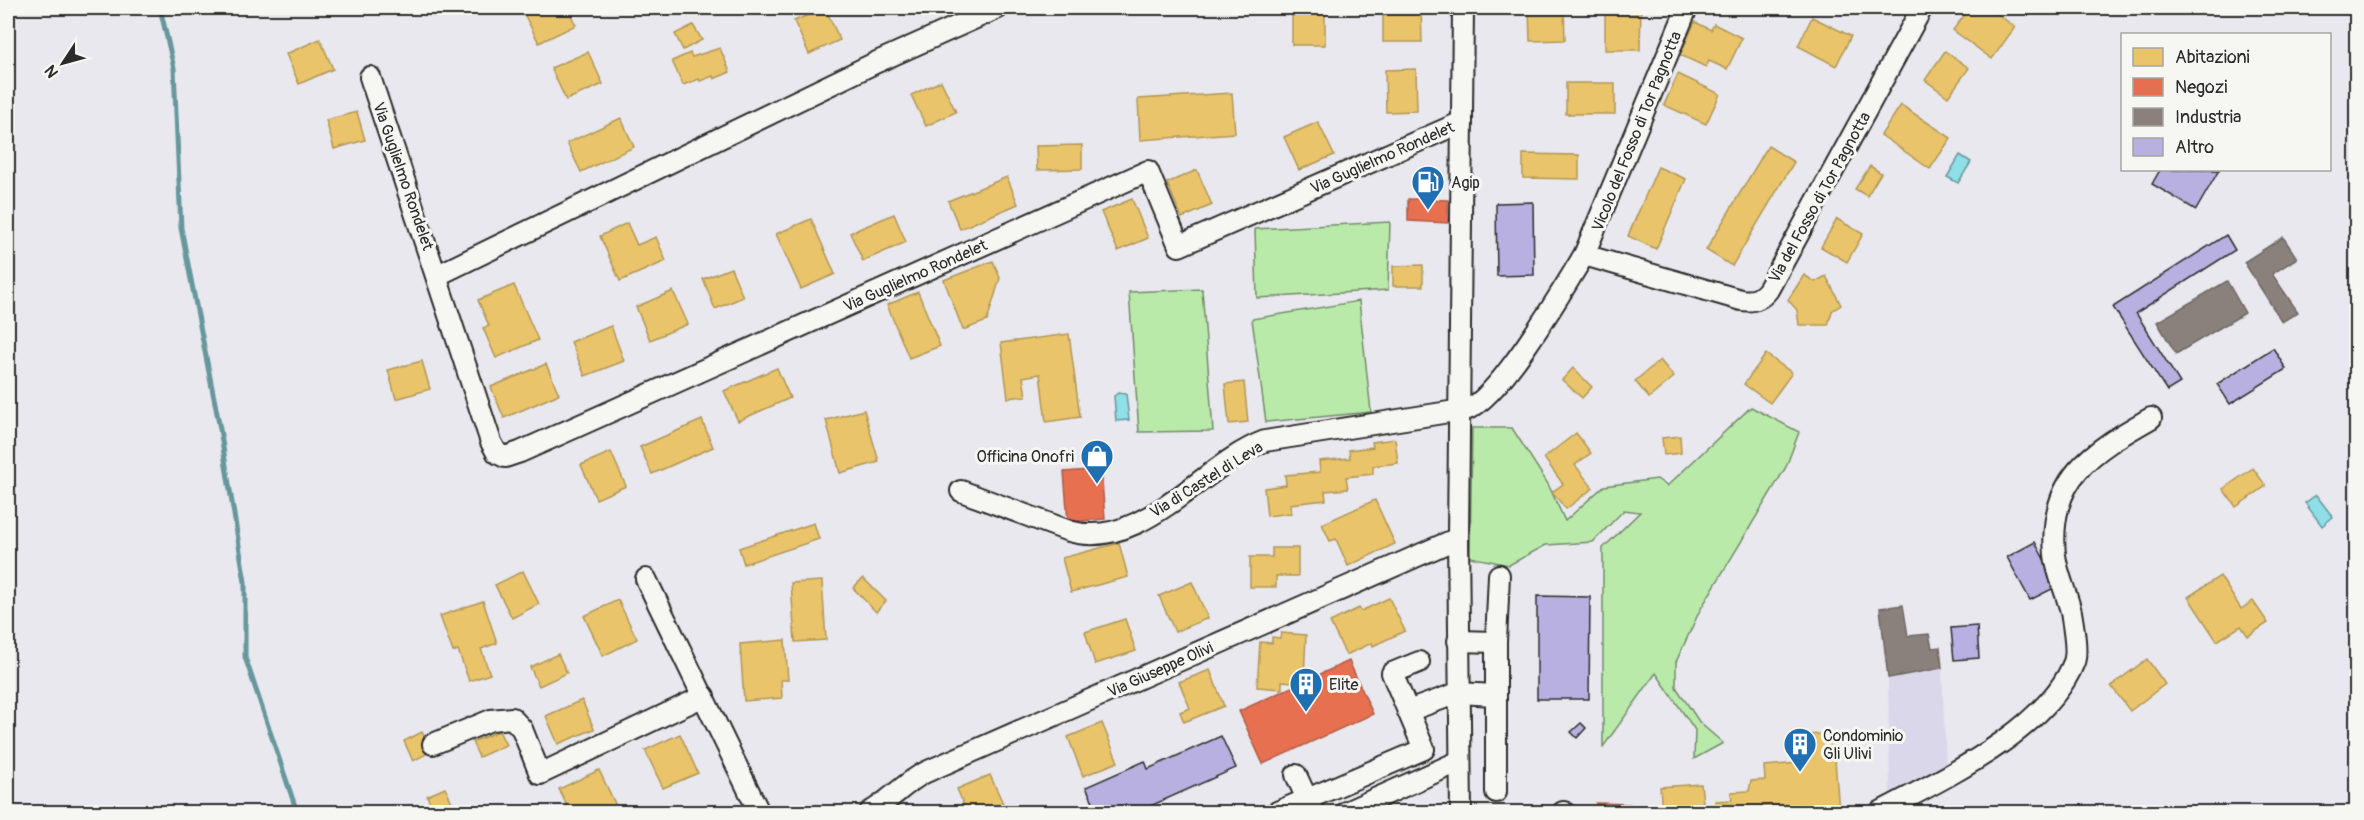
<svg xmlns="http://www.w3.org/2000/svg" width="2364" height="820" font-family="Pangolin,sans-serif">
<rect width="100%" height="100%" fill="#e9e8ef"/>
<filter id="ink" filterUnits="userSpaceOnUse"><feTurbulence type="fractalNoise" baseFrequency=".0167" numOctaves="2"/><feDisplacementMap in="SourceGraphic" scale="12" xChannelSelector="R" yChannelSelector="G"/><feConvolveMatrix kernelMatrix="1 2 1 2 8 2 1 2 1" color-interpolation-filters="sRGB"/></filter>
<g filter="url(#ink)">
<!-- built -->
<path fill="#dad7eb" d="M1942,668l4,100 -56,28 -2,-118z"/>
<!-- green -->
<g fill="#baeaa9" stroke="#728a6a" stroke-width="1.5">
<path d="M1390,222l-2,68 -131,8 -2,-69z"/>
<path d="M1202,289l11,142 -74,1 -10,-140z"/>
<path d="M1359,301l12,111 -105,10 -14,-103z"/>
<path d="M1751,407l48,25 -13,35 -86,143 -24,52v25l24,36 23,20 -29,16 1,-29 -39,-57 -53,74v-199l37,-36 -16,-2 -31,32 -47,3 -37,20 -39,-8 2,-129h40l36,56 17,37 39,-35 53,-7 10,7z"/>
</g>
<!-- water -->
<g fill="#8edfe7" stroke="#66979c" stroke-width="1.5">
<path d="M1960,155l11,7 -13,21 -11,-6z"/>
<path d="M1118,393l8,1 3,26 -13,1 -2,-25z"/>
<path d="M2316,495l17,22 -11,9 -17,-23z"/>
</g>
<!-- homes -->
<g fill="#e9c46a" stroke="#b09657" stroke-width="1.5">
<path d="M521,8h46l9,17 -37,18z"/>
<path d="M825,8l15,32 -31,14 -15,-33z"/>
<rect x="1292" y="8" width="33" height="37"/>
<path d="M1383,8h38l1,34h-39z"/>
<path d="M1529,8h35l1,32 -35,1z"/>
<path d="M1605,8h36l-1,42h-35z"/>
<path d="M1970,8h19l26,19 -23,32 -39,-29z"/>
<path d="M1812,17l39,19 -15,30 -38,-20z"/>
<path d="M1695,22l16,8 3,-6 28,14 -15,31 -18,-8 -3,6 -26,-12z"/>
<path d="M693,25l9,15 -19,10 -8,-16z"/>
<path d="M320,39l13,30 -34,15 -13,-30z"/>
<path d="M720,48l10,24 -16,7 -1,-3 -13,5 -1,-2 -16,6 -11,-24 18,-8 2,4z"/>
<path d="M1945,51l24,17 -21,29 -23,-17z"/>
<path d="M588,52l15,32 -37,16 -15,-32z"/>
<path d="M1416,69l1,42 -31,1 -1,-42z"/>
<path d="M1678,74l42,20 -14,30 -42,-19z"/>
<path d="M941,81l15,31 -30,14 -15,-31z"/>
<rect x="1566" y="83" width="49" height="31"/>
<path d="M1232,93l3,40 -95,7 -2,-41z"/>
<path d="M1901,105l50,33 -21,31 -49,-34z"/>
<path d="M357,112l8,28 -31,9 -8,-29z"/>
<path d="M621,118l13,29 -53,25 -14,-29z"/>
<path d="M1318,122l16,33 -35,15 -15,-33z"/>
<path d="M1082,145v24l-45,1 -1,-24z"/>
<path d="M1768,146l26,16 -62,104 -26,-16z"/>
<path d="M1523,154l56,1v24l-56,-1z"/>
<path d="M1870,166l11,7 -14,23 -12,-7z"/>
<path d="M1658,167l28,12 -30,70 -28,-13z"/>
<path d="M1197,170l15,35 -30,13 -15,-35z"/>
<path d="M1007,177l11,27 -58,25 -12,-28z"/>
<path d="M1132,199l16,39 -30,13 -17,-39z"/>
<path d="M894,214l12,28 -43,19 -13,-28z"/>
<path d="M811,219l24,55 -34,15 -25,-55z"/>
<path d="M1837,219l26,15 -16,28 -26,-15z"/>
<path d="M627,223l10,22 19,-8 10,24 -46,20 -20,-45z"/>
<path d="M993,261l7,17 -13,43 -24,9 -19,-50z"/>
<path d="M1423,265v21h-30v-20z"/>
<path d="M731,268l12,29 -28,12 -12,-30z"/>
<path d="M1804,275l11,7 11,-6 15,29 -9,6 -4,14h-29l-2,-15 -9,-10z"/>
<path d="M514,285l24,55 -42,18 -13,-30 6,-2 -11,-26z"/>
<path d="M673,291l15,33 -38,16 -14,-33z"/>
<path d="M918,292l22,54 -31,12 -22,-53z"/>
<path d="M611,326l13,35 -39,15 -14,-34z"/>
<path d="M1069,334l11,83 -34,5 -6,-48 -17,3 3,19 -18,2 -7,-55z"/>
<path d="M1766,354l26,19 -22,30 -26,-19z"/>
<path d="M1660,360l14,17 -25,21 -14,-17z"/>
<path d="M422,361l8,28 -34,10 -8,-29z"/>
<path d="M546,364l13,30 -55,24 -13,-31z"/>
<path d="M777,368l13,30 -52,23 -14,-30z"/>
<path d="M1573,368l19,19 -10,11 -20,-18z"/>
<path d="M1244,382l4,40 -19,2 -4,-40z"/>
<path d="M864,410l15,52 -39,11 -14,-53z"/>
<path d="M702,420l11,27 -61,27 -12,-27z"/>
<path d="M1576,433l15,20 -16,12 18,23 -27,21 -14,-17 11,-8 -19,-26z"/>
<path d="M1680,436l1,17 -17,2 -2,-17z"/>
<path d="M1395,439l3,24 -25,3v8l-27,3 2,12 -23,2 1,9 -36,4 1,9 -24,3 -3,-28 22,-3 -1,-10 35,-3 -1,-11 31,-3 -1,-8 24,-3 -1,-5z"/>
<path d="M611,452l15,34 -30,13 -15,-34z"/>
<path d="M2253,468l13,18 -30,21 -13,-18z"/>
<path d="M1375,500l20,44 -47,22 -12,-27 -6,2 -8,-17z"/>
<path d="M814,523l5,16 -75,25 -5,-16z"/>
<path d="M1119,543l9,34 -57,15 -9,-34z"/>
<path d="M1272,548h26v28h-22v11h-26v-30h22z"/>
<path d="M523,571l16,33 -27,14 -17,-33z"/>
<path d="M2220,576l21,33 12,-8 15,22 -20,13 -7,-10 -24,15 -29,-44z"/>
<path d="M863,578l23,23 -10,11 -23,-24z"/>
<path d="M822,581l4,59 -31,2 -4,-59z"/>
<path d="M1192,582l16,36 -33,14 -16,-36z"/>
<path d="M1389,598l16,33 -32,15 -1,-3 -26,12 -16,-33 29,-14 2,3z"/>
<path d="M618,600l19,39 -34,17 -19,-40z"/>
<path d="M483,601l14,42 -16,6 9,25 -21,7 -11,-31 -5,2 -13,-36z"/>
<path d="M1125,619l11,32 -41,13 -10,-32z"/>
<path d="M1281,633l25,2 -2,43 -11,-1v5l-11,-1v8l-25,-2 3,-45 12,1v-6l8,1z"/>
<path d="M785,640l3,40h-7l1,18 -38,3 -4,-57z"/>
<path d="M558,654l9,19 -28,13 -9,-19z"/>
<path d="M2147,659l18,25 -35,27 -19,-25z"/>
<path d="M1210,670l14,36 -40,16 -4,-10 10,-4 -11,-26z"/>
<path d="M582,700l12,29 -36,15 -12,-28z"/>
<path d="M1102,723l16,39 -35,14 -15,-39z"/>
<path d="M499,731l7,14 -27,12 -7,-15z"/>
<path d="M422,732l10,19 -19,10 -9,-20z"/>
<path d="M1833,733l6,79h-35l-1,-8 -39,3 1,5h-103l-2,-25 41,-3 3,28 12,-1 -1,-10 17,-1 -1,-8 18,-1 2,-10 14,-1 -1,-14 34,-3 -3,-27z"/>
<path d="M680,734l18,39 -35,15 -18,-38z"/>
<path d="M599,770l20,42h-49l-11,-23z"/>
<path d="M990,775l17,37h-40l-10,-23z"/>
<path d="M445,788l12,24h-23l-7,-16z"/>
</g>
<!-- shops -->
<g fill="#e76f51" stroke="#af5b46" stroke-width="1.5">
<path d="M1408,199l40,1v23l-40,-2z"/>
<path d="M1101,469l4,50 -37,3 -4,-50z"/>
<path d="M1349,661l24,53 -110,50 -24,-53z"/>
<path d="M1596,803l34,1v8h-34z"/>
</g>
<!-- industry -->
<g fill="#8a817c" stroke="#6e6764" stroke-width="1.5">
<path d="M2283,237l14,21 -25,16 26,38 -16,10 -38,-60z"/>
<path d="M2227,281l18,32 -69,41 -19,-32z"/>
<path d="M1903,605l5,31 21,-2 3,14 8,-1 2,21 -54,10 -8,-70z"/>
</g>
<g fill="none" stroke-linecap="round" stroke-linejoin="round">
<!-- stream -->
<path stroke="#66979c" stroke-width="5" d="M160,8l14,60 7,160 39,201 25,153v75l52,155"/>
</g>
<!-- building -->
<g fill="#b7b0e1" stroke="#2b2b2b" stroke-width="1.5">
<path d="M2160,170h59l-23,40 -44,-26z"/>
<path d="M1533,202l1,73 -37,1 -1,-73z"/>
<path d="M2226,235l9,15 -99,63 44,70 -13,8 -54,-84z"/>
<path d="M2273,348l13,21 -56,35 -13,-20z"/>
<path d="M2035,542l23,44 -28,14 -23,-43z"/>
<path d="M1537,596l53,1 -1,102h-52z"/>
<path d="M1977,626l2,32 -25,2 -3,-32z"/>
<path d="M1581,723l5,5 -9,10 -6,-6z"/>
<path d="M1221,736l15,32 -99,44h-13l-1,-2 -5,2h-20l-12,-25 59,-26 3,8z"/>
</g>
<g fill="none" stroke-linecap="round" stroke-linejoin="round">
<!-- minor casing -->
<g stroke="#2b2b2b" stroke-width="24">
<g id="minor">
<path d="M370,77l121,365 6,11 8,4 15,-5 628,-281 31,75 283,-124"/>
<path d="M1584,255l103,-247"/>
<path d="M438,275l439,-213 121,-54"/>
<path d="M961,491l108,40c73,21 134,-67 196,-90l203,-32c32,-12 96,-121 116,-154l157,45c12,2 20,-1 27,-10l154,-282"/>
<path d="M646,579l113,233"/>
<path d="M1458,641l38,1"/>
<path d="M1408,711l50,-18 37,2"/>
<path d="M433,744l58,-24 21,-2 10,11 18,45 164,-78"/>
<path d="M1296,775l17,37"/>
<path d="M1496,792v-150l3,-67"/>
<path d="M870,812c20,-11 35,-30 56,-40l532,-234"/>
<path d="M1277,812l147,-63 -32,-76 27,-11"/>
<path d="M1346,812l114,-51"/>
<path d="M1461,812l-3,-274 5,-530"/>
<path d="M1563,812h1"/>
<path d="M1880,812c62,-33 168,-82 194,-150 4,-10 -1,-38 -3,-50 -4,-18 -14,-38 -16,-57 -7,-77 36,-103 96,-137"/>
</g>
</g>
<!-- minor -->
<use href="#minor" stroke="#f6f6f2" stroke-width="20"/>
</g>
</g>
<!-- icons -->
<defs>
<g id="fuel-pin" transform="scale(1.725)"><path d="M0 17L-7.5 6A9.5 9.5 0 1 1 7.5 6Z" fill="#1f6fb2" stroke="#f6f6f2"/><path d="M-5.5-6h7V0h2V4h1.3V-2.5L3-4.5l.8-.8L6-3V5H2.5V1h-1V6h-7ZM-4.2-4.7v3.2H.2V-4.7Z" fill="#fff"/></g>
<g id="shop-pin" transform="scale(1.725)"><path d="M0 17L-7.5 6A9.5 9.5 0 1 1 7.5 6Z" fill="#1f6fb2" stroke="#f6f6f2"/><path d="M-5-2.5h2.3a2.7 3.5 0 0 1 5.4 0H5L5.5 6h-11ZM-1.5-2.5h3a1.5 2.3 0 0 0-3 0Z" fill="#fff"/></g>
<g id="building-pin" transform="scale(1.725)"><path d="M0 17L-7.5 6A9.5 9.5 0 1 1 7.5 6Z" fill="#1f6fb2" stroke="#f6f6f2"/><path d="M-4-6H4V6H1V3H-1V6H-4ZM-2.5-4.3h1.7v1.8h-1.7ZM.8-4.3h1.7v1.8H.8ZM-2.5-1h1.7V.8h-1.7ZM.8-1h1.7V.8H.8Z" fill="#fff"/></g>
</defs>
<g fill-rule="evenodd">
<use href="#fuel-pin" x="1428" y="182"/>
<use href="#shop-pin" x="1097" y="456"/>
<use href="#building-pin" x="1306" y="684"/>
<use href="#building-pin" x="1800" y="744"/>
</g>
<g text-anchor="middle" stroke-width="6" stroke-linejoin="round" paint-order="stroke">
<!-- street labels -->
<g font-size="16" fill="#2b2b2b" stroke="#f6f6f2">
<text transform="translate(1636 131) rotate(-68)" y="6">Vicolo del Fosso di Tor Pagnotta</text>
<text transform="translate(1382 157) rotate(-24)" y="6">Via Guglielmo Rondelet</text>
<text transform="translate(404 176) rotate(71)" y="6">Via Guglielmo Rondelet</text>
<text transform="translate(1819 197) rotate(-61)" y="6">Via del Fosso di Tor Pagnotta</text>
<text transform="translate(915 275) rotate(-24)" y="6">Via Guglielmo Rondelet</text>
<text transform="translate(1206 479) rotate(-32)" y="6">Via di Castel di Leva</text>
<text transform="translate(1160 669) rotate(-24)" y="6">Via Giuseppe Olivi</text>
</g>
<!-- poi labels -->
<g font-size="16" fill="#2b2b2b" stroke="#f6f6f2" text-anchor="start">
<text x="1451" y="188">Agip</text>
<text x="1074" y="462" text-anchor="end">Officina Onofri</text>
<text x="1329" y="690">Elite</text>
<text x="1823" y="741">Condominio<tspan x="1823" dy="18">Gli Ulivi</tspan></text>
</g>
</g>
<!-- margin -->
<rect width="2364" height="820" fill="none" stroke="#f6f6f2" stroke-width="30"/>
<rect x="15" y="15" width="2334" height="790" fill="none" stroke="#2b2b2b" stroke-width="2" filter="url(#ink)"/>
<!-- legend -->
<rect x="2121" y="33" width="210" height="138" fill="#f6f6f2" stroke="#a5a5a2" stroke-width="1.5"/>
<rect x="2133" y="48" width="30" height="18" fill="#e9c46a" stroke="#a5a5a2" stroke-width="1.5"/>
<text x="2175" y="63" font-size="18" fill="#2b2b2b">Abitazioni</text>
<rect x="2133" y="78" width="30" height="18" fill="#e76f51" stroke="#a5a5a2" stroke-width="1.5"/>
<text x="2175" y="93" font-size="18" fill="#2b2b2b">Negozi</text>
<rect x="2133" y="108" width="30" height="18" fill="#8a817c" stroke="#a5a5a2" stroke-width="1.5"/>
<text x="2175" y="123" font-size="18" fill="#2b2b2b">Industria</text>
<rect x="2133" y="138" width="30" height="18" fill="#b7b0e1" stroke="#a5a5a2" stroke-width="1.5"/>
<text x="2175" y="153" font-size="18" fill="#2b2b2b">Altro</text>
<!-- north arrow -->
<g transform="translate(63 63) rotate(234)" stroke="#f6f6f2" stroke-width="4.5" paint-order="stroke">
<path d="M0-4.5L10 22L0 15L-10 22Z" fill="#2b2b2b"/>
<text y="-9" font-size="16" font-weight="bold" text-anchor="middle" fill="#2b2b2b">N</text>
</g>
</svg>
